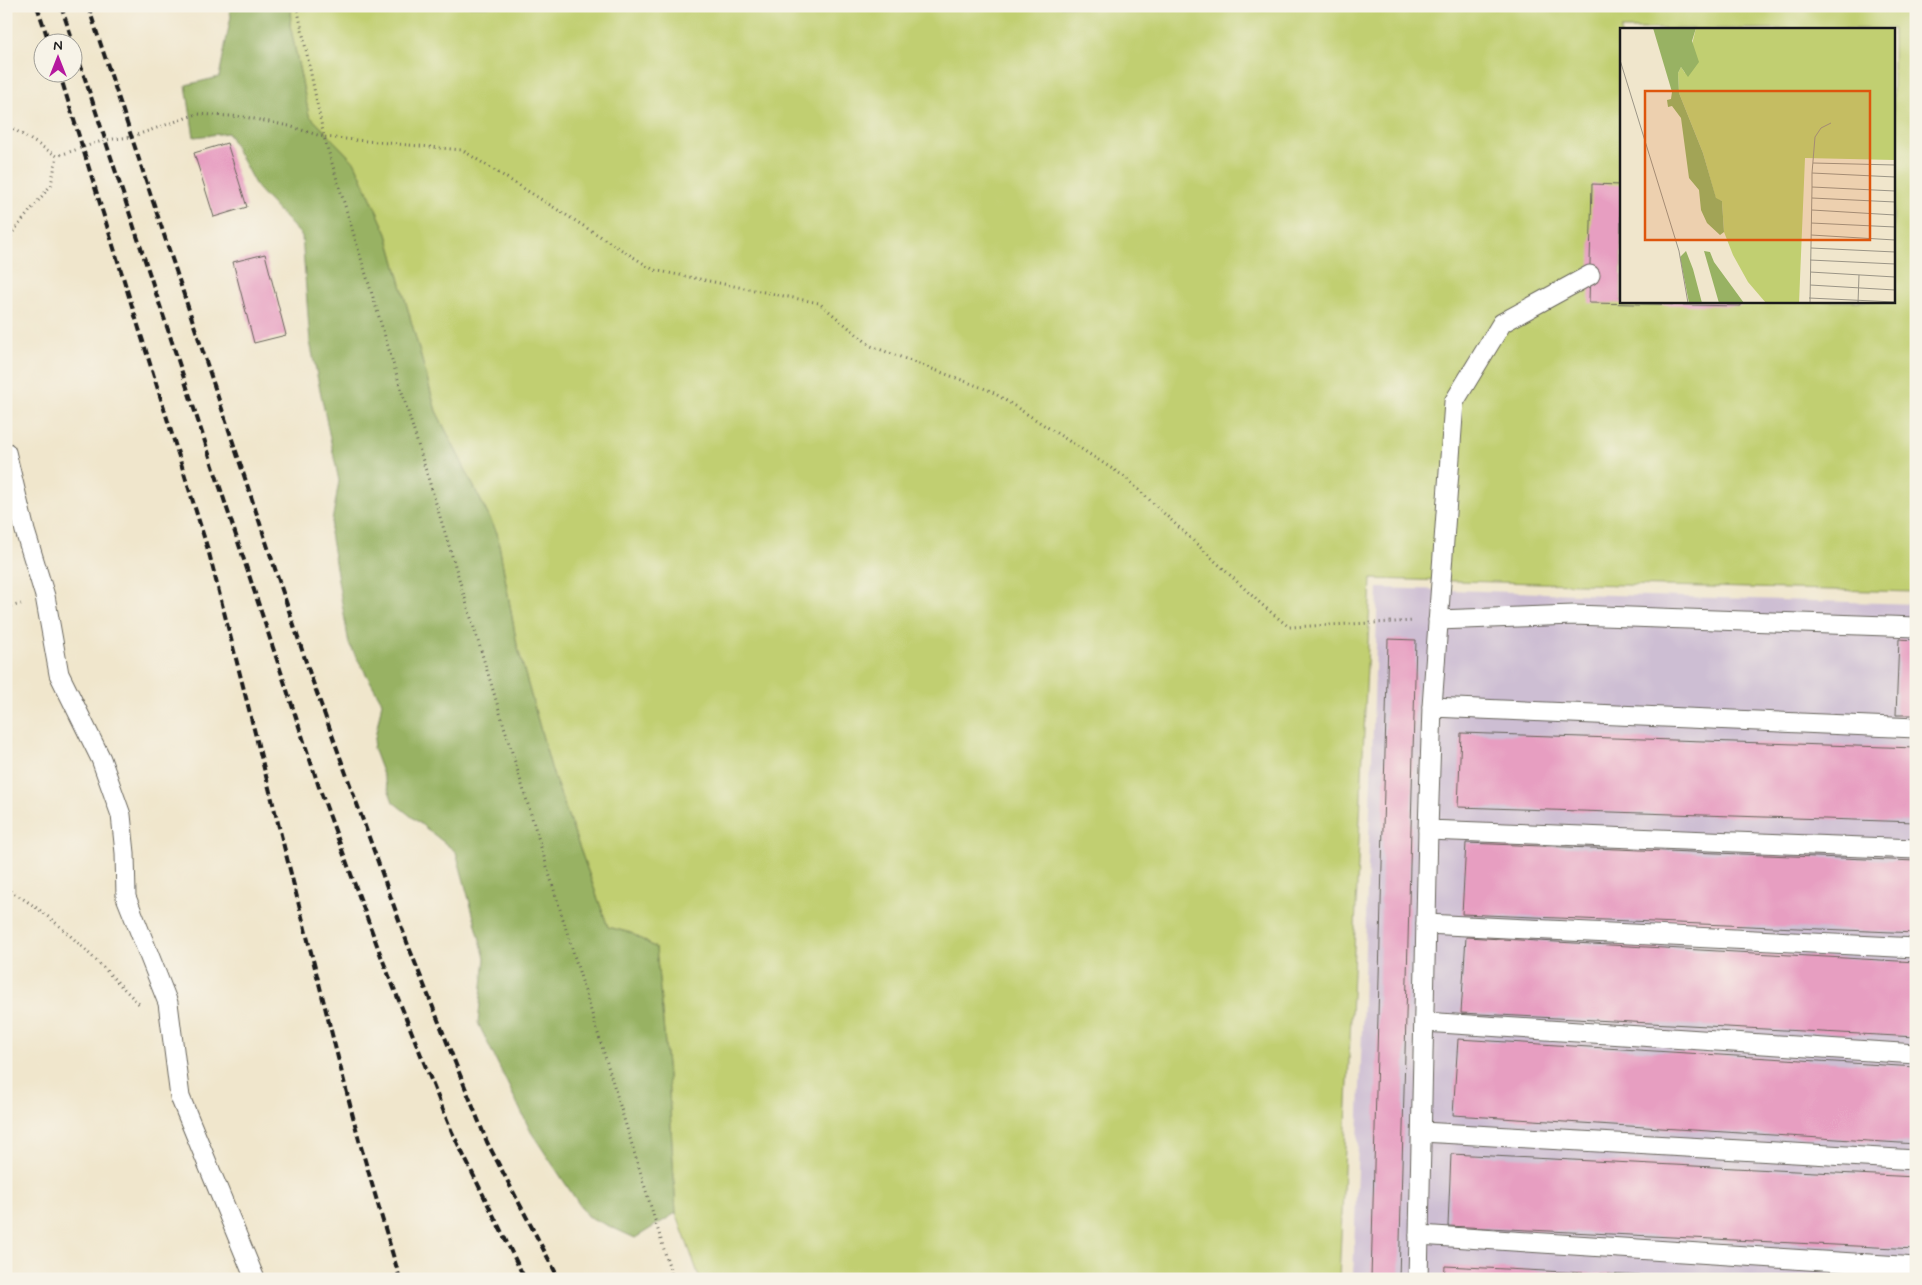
<svg xmlns="http://www.w3.org/2000/svg" width="1922" height="1285" font-family="Mynerve,sans-serif">
<rect width="100%" height="100%" fill="#f7f3e8"/>
<filter id="ink" filterUnits="userSpaceOnUse"><feTurbulence type="fractalNoise" baseFrequency=".02" numOctaves="2"/><feDisplacementMap in="SourceGraphic" scale="10" xChannelSelector="R" yChannelSelector="G"/><feConvolveMatrix kernelMatrix="1 2 1 2 8 2 1 2 1" color-interpolation-filters="sRGB"/></filter>
<filter id="wash" filterUnits="userSpaceOnUse"><feTurbulence type="fractalNoise" baseFrequency=".0096" numOctaves="4" result="noise"/><feDisplacementMap in="SourceGraphic" scale="20" xChannelSelector="R" yChannelSelector="G"/><feGaussianBlur stdDeviation="1.12" result="paint"/><feColorMatrix in="noise" values="0 0 0 0 0 0 0 0 0 0 0 0 0 0 0 0 0 1.4 0 .05"/><feComposite in="paint" operator="in"/></filter>
<g filter="url(#wash)">
<rect width="100%" height="100%" fill="#f0e6cc"/>
<!-- industrial -->
<path fill="#cdbed3" d="M1378,588l538,16v675h-563z"/>
<!-- green -->
<path fill="#c1cf71" stroke="#6e7646" fill-rule="evenodd" d="M292,6h1624v586l-545,-13 -32,700h-639l-24,-66 -8,-137 -12,-128 -25,-15 -23,-6 -56,-156 -35,-126 -20,-112 -61,-122 -49,-177 -32,-71 -46,-48 -19,-90zM1621,29h272v272h-272z"/>
<!-- forest -->
<path fill="#98b263" stroke="#5a6740" d="M228,6h64l-2,19 19,90 46,48 32,71 49,177 61,122 20,112 35,126 56,156 23,6 25,15 12,128 8,137 -41,25 -48,-22 -56,-84 -53,-109 7,-65 -29,-106 -63,-50 -20,-54 9,-46 -33,-58 -19,-111 9,-52 -29,-139 -8,-106 -45,-48 -29,-55 -34,4 -8,-52 33,-8 12,-61z"/>
<g id="blocks">
<!-- building -->
<g fill="#e79ec1">
<path d="M227,143l20,64 -33,10 -20,-64z"/>
<path d="M1592,184l29,1v116h120v5l-152,-3z"/>
<path d="M265,254l21,81 -32,8 -21,-81z"/>
<path d="M1388,639l28,1 -17,639h-28z"/>
<path d="M1899,639l17,1v75h-20z"/>
<path d="M1461,733l455,15v74l-458,-15z"/>
<path d="M1466,843l450,18v72l-454,-19z"/>
<path d="M1466,937l450,25v75l-455,-24z"/>
<path d="M1458,1039l458,28v77l-463,-29z"/>
<path d="M1451,1154l465,23v72l-468,-23z"/>
<path d="M1445,1266l220,11v2h-221z"/>
</g>
</g>
</g>
<g filter="url(#ink)">
<use href="#blocks" fill-opacity="0" stroke="#66635a" stroke-width="1"/>
<g fill="none" stroke-linecap="round" stroke-linejoin="round">
<!-- service casing -->
<g stroke="#66635a" stroke-width="21">
<g id="service">
<path d="M6,452l19,79 20,65 14,78 42,85 20,56 4,38 1,44 42,106 12,94 75,182"/>
<path d="M1438,620l136,-5 342,12"/>
<path d="M1432,707l22,-305 48,-79 88,-48"/>
<path d="M1916,728l-484,-21 -4,123 488,19"/>
<path d="M1426,924l490,24"/>
<path d="M1424,1022l492,32"/>
<path d="M1422,1132l494,28"/>
<path d="M1419,1235l497,32"/>
<path d="M1418,1279l10,-449"/>
</g>
</g>
<!-- path -->
<g stroke="#66635a" stroke-width="3" stroke-dasharray="1 4" stroke-linecap="butt">
<path d="M297,6l27,131 138,13 192,120 165,33 52,43 120,45 134,86 136,127 28,23 125,-6"/>
<path d="M6,122l9,8 42,26 48,-16 26,-3 66,-23 48,3 44,9 35,11 349,1142"/>
<path d="M6,245l7,-13 38,-47 6,-29"/>
<path d="M6,608l15,-4"/>
<path d="M6,889c48,24 95,77 133,115"/>
</g>
<!-- service -->
<use href="#service" stroke="#fff" stroke-width="19"/>
<!-- rail -->
<g stroke="#1c1c1c" stroke-width="4" stroke-dasharray="8 4" stroke-linecap="butt">
<path d="M37,6l12,36"/>
<path d="M61,6l258,781 62,169 71,176 73,147"/>
<path d="M88,6l222,668 98,271 79,197 72,137"/>
<path d="M59,72l150,481 150,587 41,139"/>
</g>
</g>
</g>
<!-- overview -->
<g transform="translate(1620 28)">
<rect width="275" height="275" fill="#f0e6cc"/>
<path d="M76,0h199v132l-90,-2 -6,145h-33l-18,-21 -15,-27 -9,-23 -2,-31 -6,-2 -13,-46 -24,-60 -1,-20 3,-6 4,6z" fill="#c1cf71"/>
<path d="M33,0h43l-4,13 7,21 -11,15 -7,-10 -3,6 1,20 24,60 13,45 6,3 2,31 -4,3 -13,-12 -6,-13 -2,-20 -10,-12 -8,-60 -9,-12 -4,1 -1,-7 4,-1 1,-7zM66,223l7,18 9,34h-13l-9,-46zM84,223l6,1 4,10 30,41h-25z" fill="#98b263"/>
<path fill="none" stroke="#9b9586" stroke-width="1" d="M0,32l59,191 9,52M193,135l82,2M192,145l3,-36 6,-9 10,-5M275,149l-83,-4v14l83,4M192,170l83,4M192,182l83,5M191,195l84,4M191,207l84,5M191,220l84,4M190,232l85,4M190,244l85,5M190,257l85,5M189,270l86,4M190,275l2,-116M238,275l1,-28"/>
<path fill="#de560d" fill-opacity="0.15" stroke="#de560d" stroke-width="2.5" d="M25,63h225v149h-225z"/>
<rect width="275" height="275" fill="none" stroke="#1c1c1c" stroke-width="2.5"/>
</g>
<!-- margin -->
<rect width="1922" height="1285" fill="none" stroke="#f7f3e8" stroke-width="25"/>
<!-- north arrow -->
<g transform="translate(58 58)"><circle r="24" fill="#f7f3e8" stroke="#9f9d96"/>
<path d="M0-4L9 19L0 12L-9 19Z" fill="#b5179e"/>
<text y="-8" font-size="14" font-weight="bold" text-anchor="middle" fill="#1c1c1c">N</text>
</g>
</svg>
